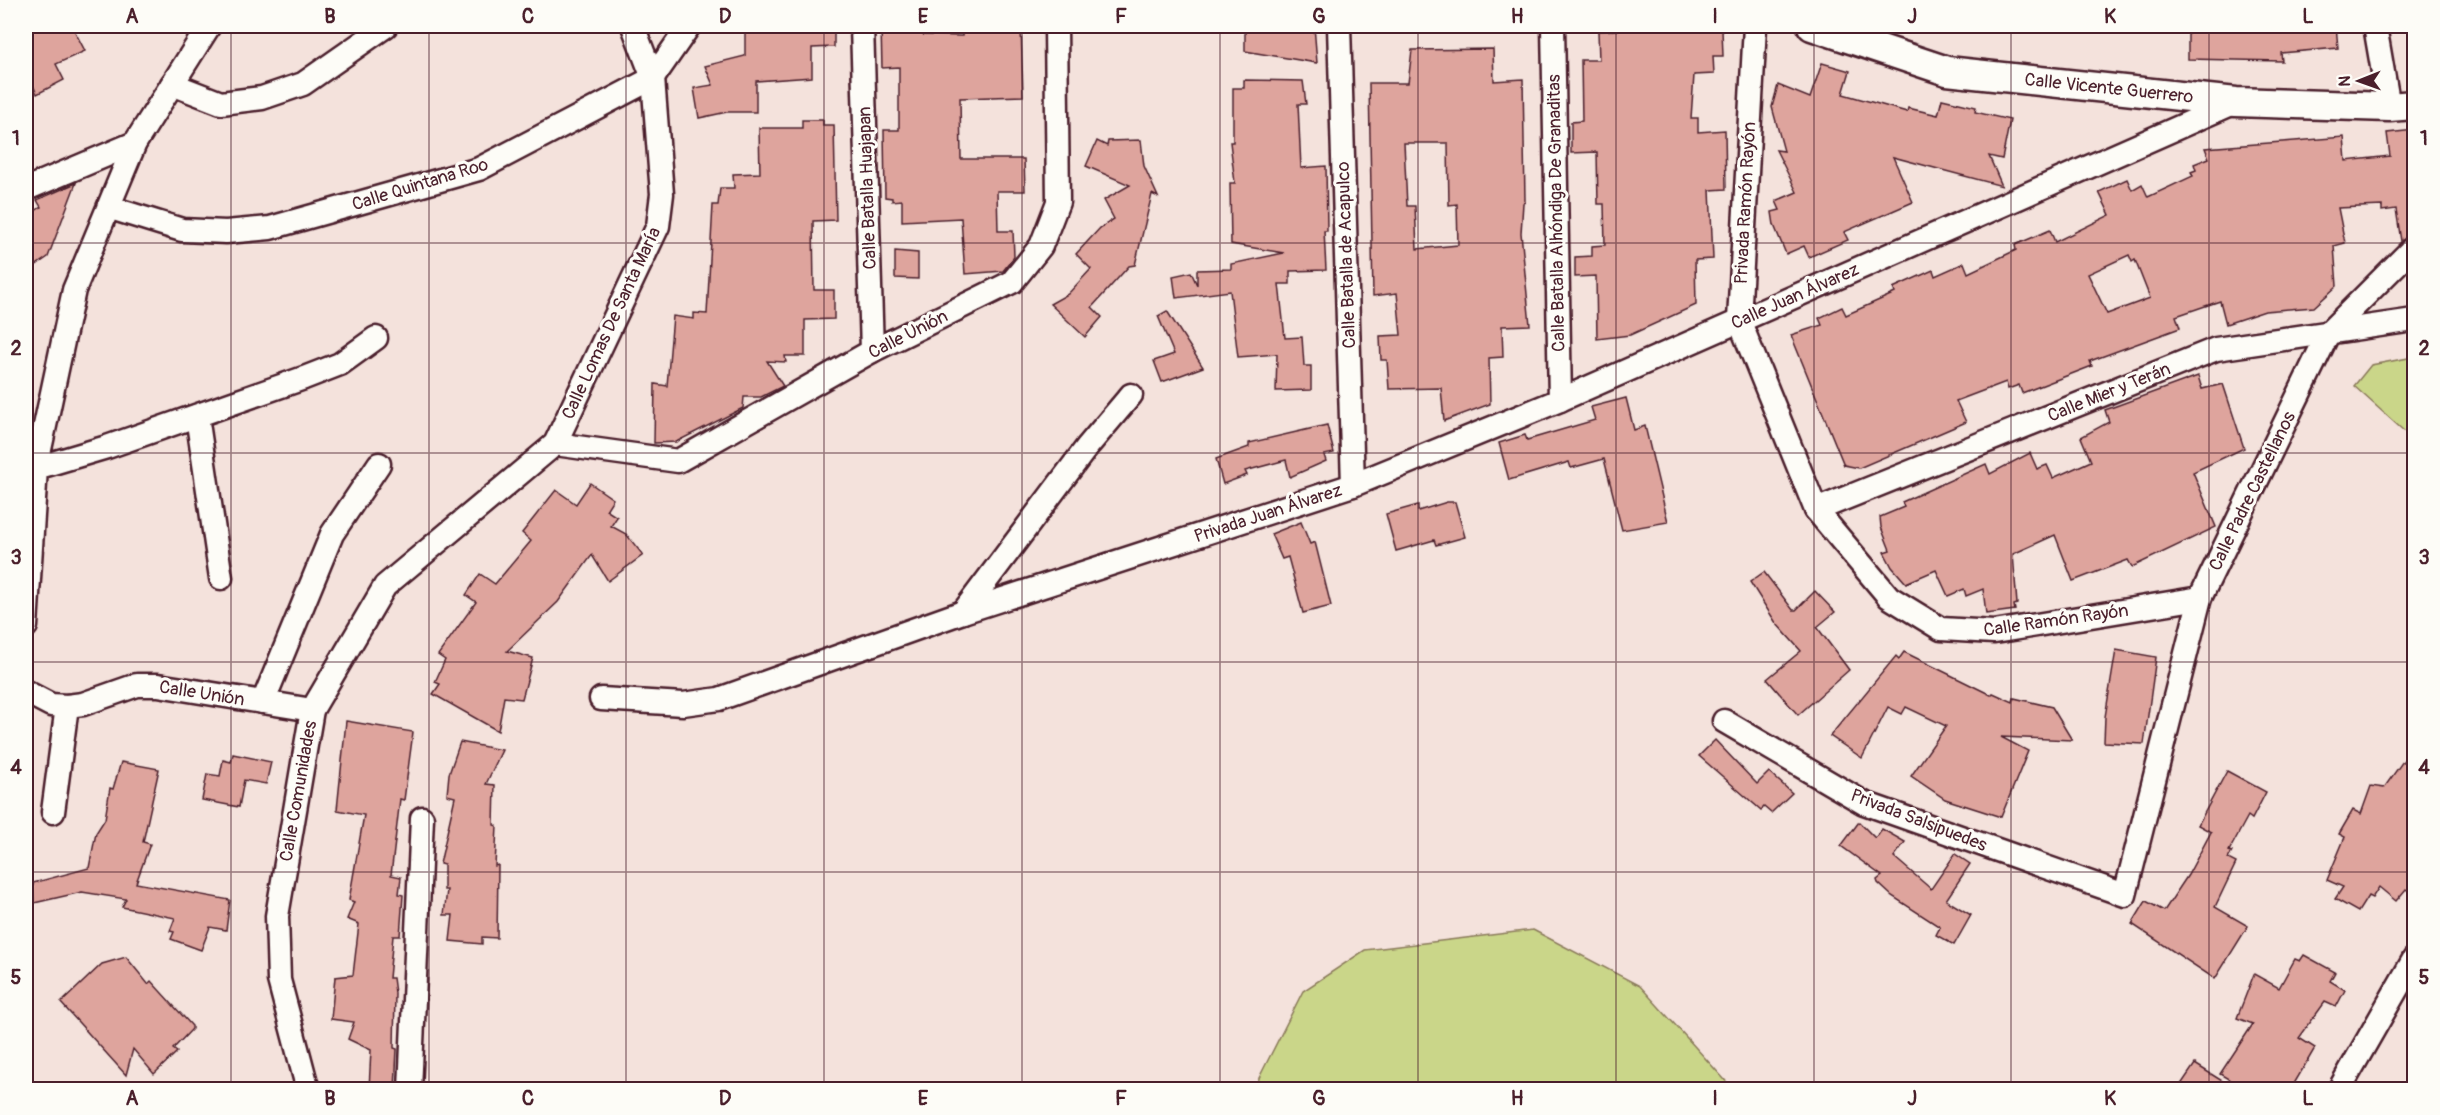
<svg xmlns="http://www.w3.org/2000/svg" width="2440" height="1115" font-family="Pangolin,sans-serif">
<rect width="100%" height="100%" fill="#f4e2dc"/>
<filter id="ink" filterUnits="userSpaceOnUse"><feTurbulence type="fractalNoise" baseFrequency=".0167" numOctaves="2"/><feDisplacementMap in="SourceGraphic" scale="12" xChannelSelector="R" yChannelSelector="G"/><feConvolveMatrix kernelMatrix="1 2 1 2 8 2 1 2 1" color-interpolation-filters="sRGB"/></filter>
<g filter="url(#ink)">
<!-- green -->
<g fill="#cad689" stroke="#8a7a5a" stroke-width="1.5">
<path d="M2414,357v83l-60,-54 17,-21z"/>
<path d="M1533,930l107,56 93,103h-476l2,-11 44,-87 62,-41z"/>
</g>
<!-- building -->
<g fill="#dea49d" stroke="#4a1f2b" stroke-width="1.5" fill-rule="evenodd">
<path d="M26,26h46l13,25 -29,13 8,16 -27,14 -11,-24z"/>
<path d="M745,26h89v21l-22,1v29l-56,4v31h-29l-28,6 -5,-30 19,-3 -8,-19 40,-10z"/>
<path d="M881,26h42v9l39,1 1,-9 16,4v-5h42l2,70 -63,2 1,61h63l1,32h-28l1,40h15l1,26 -11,14 -38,3 -4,-56 -59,3v-21l-10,1v-3l-7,-1 -1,-67h15v-63l-17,1z"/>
<path d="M1245,26h69l3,37 -72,-12z"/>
<path d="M1618,26h68v3l36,1 1,26h-10l1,18 -20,1 -3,43h7v14l27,-2 1,59 -16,1 3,69 -18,1 1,45 -66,30 -33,4 -1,-63 -21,1v-20l17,-1v-10l13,-1 -1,-41h-6l-1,-52 -26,1v-31l11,-1 -1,-61h18l-1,-29 20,-1z"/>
<path d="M2188,26h148l2,22 -57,5 1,8 -94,-2z"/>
<path d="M1493,49l1,32 29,-2 2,123 -2,1 -2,30 9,92 -28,1 1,31 -14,1 1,46 -46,17 -3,-33 -52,1 -2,-29h-6l-1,-24 21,-1 -4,-42 -24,3 -4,-213h39l4,-33zM1404,143h44l1,62 8,-1 1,41 -41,4 -2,-43h-8z"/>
<path d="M1822,63l28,8 -7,23 64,18 1,-4 30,7 4,-16 34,8 -1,5 35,8 -8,39 -13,-3 13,30 -109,-29 20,45 -69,30 4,8 -39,17 -5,-11 -18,8 -12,-29 -2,-13 8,-2 -4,-9 21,-9 -21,-42 8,1 -12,-44 6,-22 32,13z"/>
<path d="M1244,80l59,1 3,23h-8l3,64 25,-2 1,65h-3l2,39 -36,1v13h-11l6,54 17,-1 2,29h7v24l-35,1 1,-37 -39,3 -8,-66 -54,7 -3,-22 18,-4 6,13v-15l34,-1v-5l53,-11 -53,-9 -1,-61h5l-5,-41h3v-54h11z"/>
<path d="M802,120h21v5h11l2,95 -23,1 1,69h20v29l-29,1v36h-20l1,6 -19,-1 16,25 -22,11h-17l-1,11 -67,34 -22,1 1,-59 12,2 6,-70 21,3v-6l13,1 6,-109h5l2,-17h14l-1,-14 27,-1 -1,-45h43z"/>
<path d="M2415,130v104l-14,7 -5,-32 -14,2v-5l-44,2 7,35 -11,3 3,40 -23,21 -49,4 -39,13 -6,-23 -44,15 4,12 -90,33 2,5 -70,27 -3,-8 -11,4 -2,-7 -50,19 10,21 -107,46 -15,-3 -53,-130 31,-10 -3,-7 23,-11 4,8 49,-22 -2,-5 40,-18 2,6 29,-13 4,10 48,-23 -1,-5 35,-15 5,12 55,-27 -11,-23 28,-13 5,11 10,-6 6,13 45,-21 -2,-4 5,-2 -2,-6 15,-6 -4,-10 139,-11 2,24 44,-5 -3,-23zM2129,255l3,7 3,-2 15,38 -43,16 -19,-40z"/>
<path d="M1141,140l3,26 14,31 -6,-3 -17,71 -6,1 -37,41 10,10 -17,20 -35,-33 18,-10 23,-25 -15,-15 24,-26 14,-9 -10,-19 26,-15 -44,-19 11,-25 10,5 1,-5z"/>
<path d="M76,183l-28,74 -22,15v-55l15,-10 -4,-7z"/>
<path d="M895,251l23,2v26l-23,-1z"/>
<path d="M1167,311l36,56 -41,15 -8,-21 20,-7 -16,-38z"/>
<path d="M2198,376l4,13 21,-5 21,64 -51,24 23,55 -84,40 -4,-7 -55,21 -18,-46 -42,19 4,50 -3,1 1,5 -29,4 -3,-25 -17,7 -2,-7 -16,7 -12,-26 -30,13 -14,-16 -8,-15 6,-2 -9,-23 -1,-10 24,-10 -2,-5 84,-38 4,10 40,-21 7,16 10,-4 6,13 38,-17 -10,-24 28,-15 -4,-12z"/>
<path d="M1626,398l8,32 11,-4 23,96 -46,8 -18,-71 -33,9 -2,-6 -60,18 -10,-37 26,-8 2,5 68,-20 -4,-13z"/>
<path d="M1327,425l7,28 -10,2 2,6 -36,16 -4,-17 -41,11 2,4 -24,9 -7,-25 33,-12v-4z"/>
<path d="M590,483l23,16 -7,11 11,7 -6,9 15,8 17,21 -35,26 -16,-26 -34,47 -51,49 26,7 -11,41 -18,-2 -6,34 -65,-37 7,-10 -5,-2 10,-22 -7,-5 38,-53 -10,-7 14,-21 15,10 36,-43 -9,-8 34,-43 20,14z"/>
<path d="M1447,502h8l10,35 -29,8 -2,-5 -38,11 -10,-37 32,-9v6z"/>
<path d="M1301,522l9,22 5,-2 16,64 -28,7 -15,-56 -6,2 -11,-25z"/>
<path d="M1764,572l29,38h3l19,-19 20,21 -18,15 32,43 -51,45 -31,-36 34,-28 -25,-28 -26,-41z"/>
<path d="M2116,650l40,7 -12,87 -40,-2 1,-25z"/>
<path d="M1904,652l87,43 2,-2 20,9 1,-4 38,9 20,33 -71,-3 27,14 -27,66 -56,-18 -34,-23 35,-50 -40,-19 -4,7 -14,-7 -26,51 -32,-22 66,-80 3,3z"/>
<path d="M346,721l67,11 -9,68 -4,-1 -9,76 10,2 -2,17 4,1 -3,41h-7l-4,42h4l2,15 -1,55 3,1 -2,40h-26l2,-39 -23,-11 6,-17 -23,-3 4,-42 18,-2 6,-51 -12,-5 7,-17 -5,-2 15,-85 -27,-5z"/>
<path d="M1715,740l42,44 12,-12 23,21 -21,20 -7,-6 -3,3 -62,-54z"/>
<path d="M460,742l42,8 -16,34 9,1 -1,40 3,1 -2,40 3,-1 -1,73 -15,-1v7l-32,-3 3,-26h-9l3,-25h-3v-25l-4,-1 15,-67 -8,-2 2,-21z"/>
<path d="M2415,744v152l-9,-7 -10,12 -17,-14 -7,11 -4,-2 -10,16 -23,-13 8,-12 -16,-7 18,-43 -6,-3 14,-24 8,4 10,-28 13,2z"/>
<path d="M233,754l38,8 -5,22 -22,-4 -5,27 -37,-7 5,-26 13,2 3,-16 8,2z"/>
<path d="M121,762l38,7 -16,73 7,2 -14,39 94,17 -4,30 -16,-3 -9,23 -30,-11 3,-7 -4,-1 5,-13 -53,-11 4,-8 -44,-7 -48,11 -1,-20 56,-15 7,-35 9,-14 5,-31 3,1z"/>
<path d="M2227,771l39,21 -14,27 -4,-3 -19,35 3,1 -4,7 8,4 -21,44 33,19 -33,53 -83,-55 14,-23 18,10 24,-36 23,-43 -13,-7z"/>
<path d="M1859,822l16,16 7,-9 23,13 -11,15 37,32 24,-35 15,10 -24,36 25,15 -17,30 -18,-10 4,-8 -48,-31 -14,-13 -1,-3 5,-4 -41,-30z"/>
<path d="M2304,955l31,17 -5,9 15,9 -9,17 -11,-5 -26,36 16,10 -24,41h-46l-25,-15 33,-50 -16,-6 17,-44 25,14 16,-29 5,2z"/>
<path d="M126,957l22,27 3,-3 41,45v3l-19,20 4,3 -23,22 -21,-25 -7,26 -65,-72 41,-39z"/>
<path d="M2195,1064l40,25h-57z"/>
</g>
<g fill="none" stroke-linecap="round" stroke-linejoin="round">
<!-- minor casing -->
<g stroke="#4a1f2b" stroke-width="27">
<g id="minor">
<path d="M862,26l10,325"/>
<path d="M1339,26l14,459"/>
<path d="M1553,26l7,374"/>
<path d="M1755,26l-16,294 77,190 73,87 52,32 53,3 206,-34"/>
<path d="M2375,26l14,81"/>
<path d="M172,84l49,19 41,-5 41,-14 83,-58"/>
<path d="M26,189l109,-46"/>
<path d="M111,208l71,22 44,2 44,-4 209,-59 174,-91 36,-52"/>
<path d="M197,416l24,162"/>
<path d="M555,444l123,17 194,-110 140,-69 29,-36 17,-44 -2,-176"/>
<path d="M26,466l10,2 71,-21 197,-69 36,-14 36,-26"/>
<path d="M1816,510l400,-161 198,-29"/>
<path d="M963,612l124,-165 44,-52"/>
<path d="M26,626l10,-158 38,-178 61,-147 74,-117"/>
<path d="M26,692l25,13 16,1 16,-2 54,-19h21l154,25"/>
<path d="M601,699l82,5 36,-5 244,-87 390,-127 207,-85 676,-298"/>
<path d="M263,702l69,-168 47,-70"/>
<path d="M1724,721l140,82 261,92 75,-297 129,-266 85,-85"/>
<path d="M53,812l14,-106"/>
<path d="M308,1090l-29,-110 -2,-64 35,-206 73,-124 170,-142 103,-218 4,-32 -9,-116 -20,-52"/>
<path d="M410,1090l12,-272"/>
<path d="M2339,1090l75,-131"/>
</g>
</g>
<!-- tertiary casing -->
<g stroke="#4a1f2b" stroke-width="33">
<path id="tertiary" d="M1812,26l135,45 289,31 153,5 25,-2"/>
</g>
<!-- minor -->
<use href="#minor" stroke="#fdfcf7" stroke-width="22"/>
<!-- tertiary -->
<use href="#tertiary" stroke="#fdfcf7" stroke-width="28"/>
</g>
</g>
<!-- grid -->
<path fill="none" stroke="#4a1f2b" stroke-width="1.5" stroke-opacity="0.55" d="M231,26v1064M429,26v1064M626,26v1064M824,26v1064M1022,26v1064M1220,26v1064M1418,26v1064M1616,26v1064M1814,26v1064M2011,26v1064M2209,26v1064M26,243h2388M26,453h2388M26,662h2388M26,872h2388"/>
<g text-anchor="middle" stroke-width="6" stroke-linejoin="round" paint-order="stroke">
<!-- street labels -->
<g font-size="18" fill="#4a1f2b" stroke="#fdfcf7">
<text transform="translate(2109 88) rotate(6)" y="6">Calle Vicente Guerrero</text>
<text transform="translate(420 184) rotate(-17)" y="6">Calle Quintana Roo</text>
<text transform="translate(867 188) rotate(-92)" y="6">Calle Batalla Huajapan</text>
<text transform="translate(1745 203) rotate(-87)" y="6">Privada Ramón Rayón</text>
<text transform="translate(1556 213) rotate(-91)" y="6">Calle Batalla Alhóndiga De Granaditas</text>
<text transform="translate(1346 255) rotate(-92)" y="6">Calle Batalla de Acapulco</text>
<text transform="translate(1795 296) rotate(-24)" y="6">Calle Juan Álvarez</text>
<text transform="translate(611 323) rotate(-65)" y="6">Calle Lomas De Santa María</text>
<text transform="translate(908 334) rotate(-27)" y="6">Calle Unión</text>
<text transform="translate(2109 392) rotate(-22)" y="6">Calle Mier y Terán</text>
<text transform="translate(2252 491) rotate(-64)" y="6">Calle Padre Castellanos</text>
<text transform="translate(1268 513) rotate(-18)" y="6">Privada Juan Álvarez</text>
<text transform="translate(2056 620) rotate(-8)" y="6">Calle Ramón Rayón</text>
<text transform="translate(202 693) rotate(9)" y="6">Calle Unión</text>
<text transform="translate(298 791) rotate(-80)" y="6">Calle Comunidades</text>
<text transform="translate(1919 820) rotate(21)" y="6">Privada Salsipuedes</text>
</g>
</g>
<!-- margin -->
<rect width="2440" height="1115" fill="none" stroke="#fdfcf7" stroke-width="66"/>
<!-- north arrow -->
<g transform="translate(2359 81) rotate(269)" stroke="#fdfcf7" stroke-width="4.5" paint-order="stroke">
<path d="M0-4.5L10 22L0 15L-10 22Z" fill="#4a1f2b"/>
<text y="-9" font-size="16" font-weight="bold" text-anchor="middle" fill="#4a1f2b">N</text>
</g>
<rect x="33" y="33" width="2374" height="1049" fill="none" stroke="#4a1f2b" stroke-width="2"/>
<g font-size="20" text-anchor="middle" font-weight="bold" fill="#4a1f2b">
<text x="132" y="23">A</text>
<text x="330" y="23">B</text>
<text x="528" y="23">C</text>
<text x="725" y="23">D</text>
<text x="923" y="23">E</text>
<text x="1121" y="23">F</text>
<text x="1319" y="23">G</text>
<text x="1517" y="23">H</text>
<text x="1715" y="23">I</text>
<text x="1912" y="23">J</text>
<text x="2110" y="23">K</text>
<text x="2308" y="23">L</text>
<text x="16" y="145">1</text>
<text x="2424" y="145">1</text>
<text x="16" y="355">2</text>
<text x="2424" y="355">2</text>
<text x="16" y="564">3</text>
<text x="2424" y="564">3</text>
<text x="16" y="774">4</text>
<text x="2424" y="774">4</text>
<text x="16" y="984">5</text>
<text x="2424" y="984">5</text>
<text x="132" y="1105">A</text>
<text x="330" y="1105">B</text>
<text x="528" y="1105">C</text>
<text x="725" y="1105">D</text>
<text x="923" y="1105">E</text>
<text x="1121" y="1105">F</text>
<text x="1319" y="1105">G</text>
<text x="1517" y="1105">H</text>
<text x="1715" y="1105">I</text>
<text x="1912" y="1105">J</text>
<text x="2110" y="1105">K</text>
<text x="2308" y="1105">L</text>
</g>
</svg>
